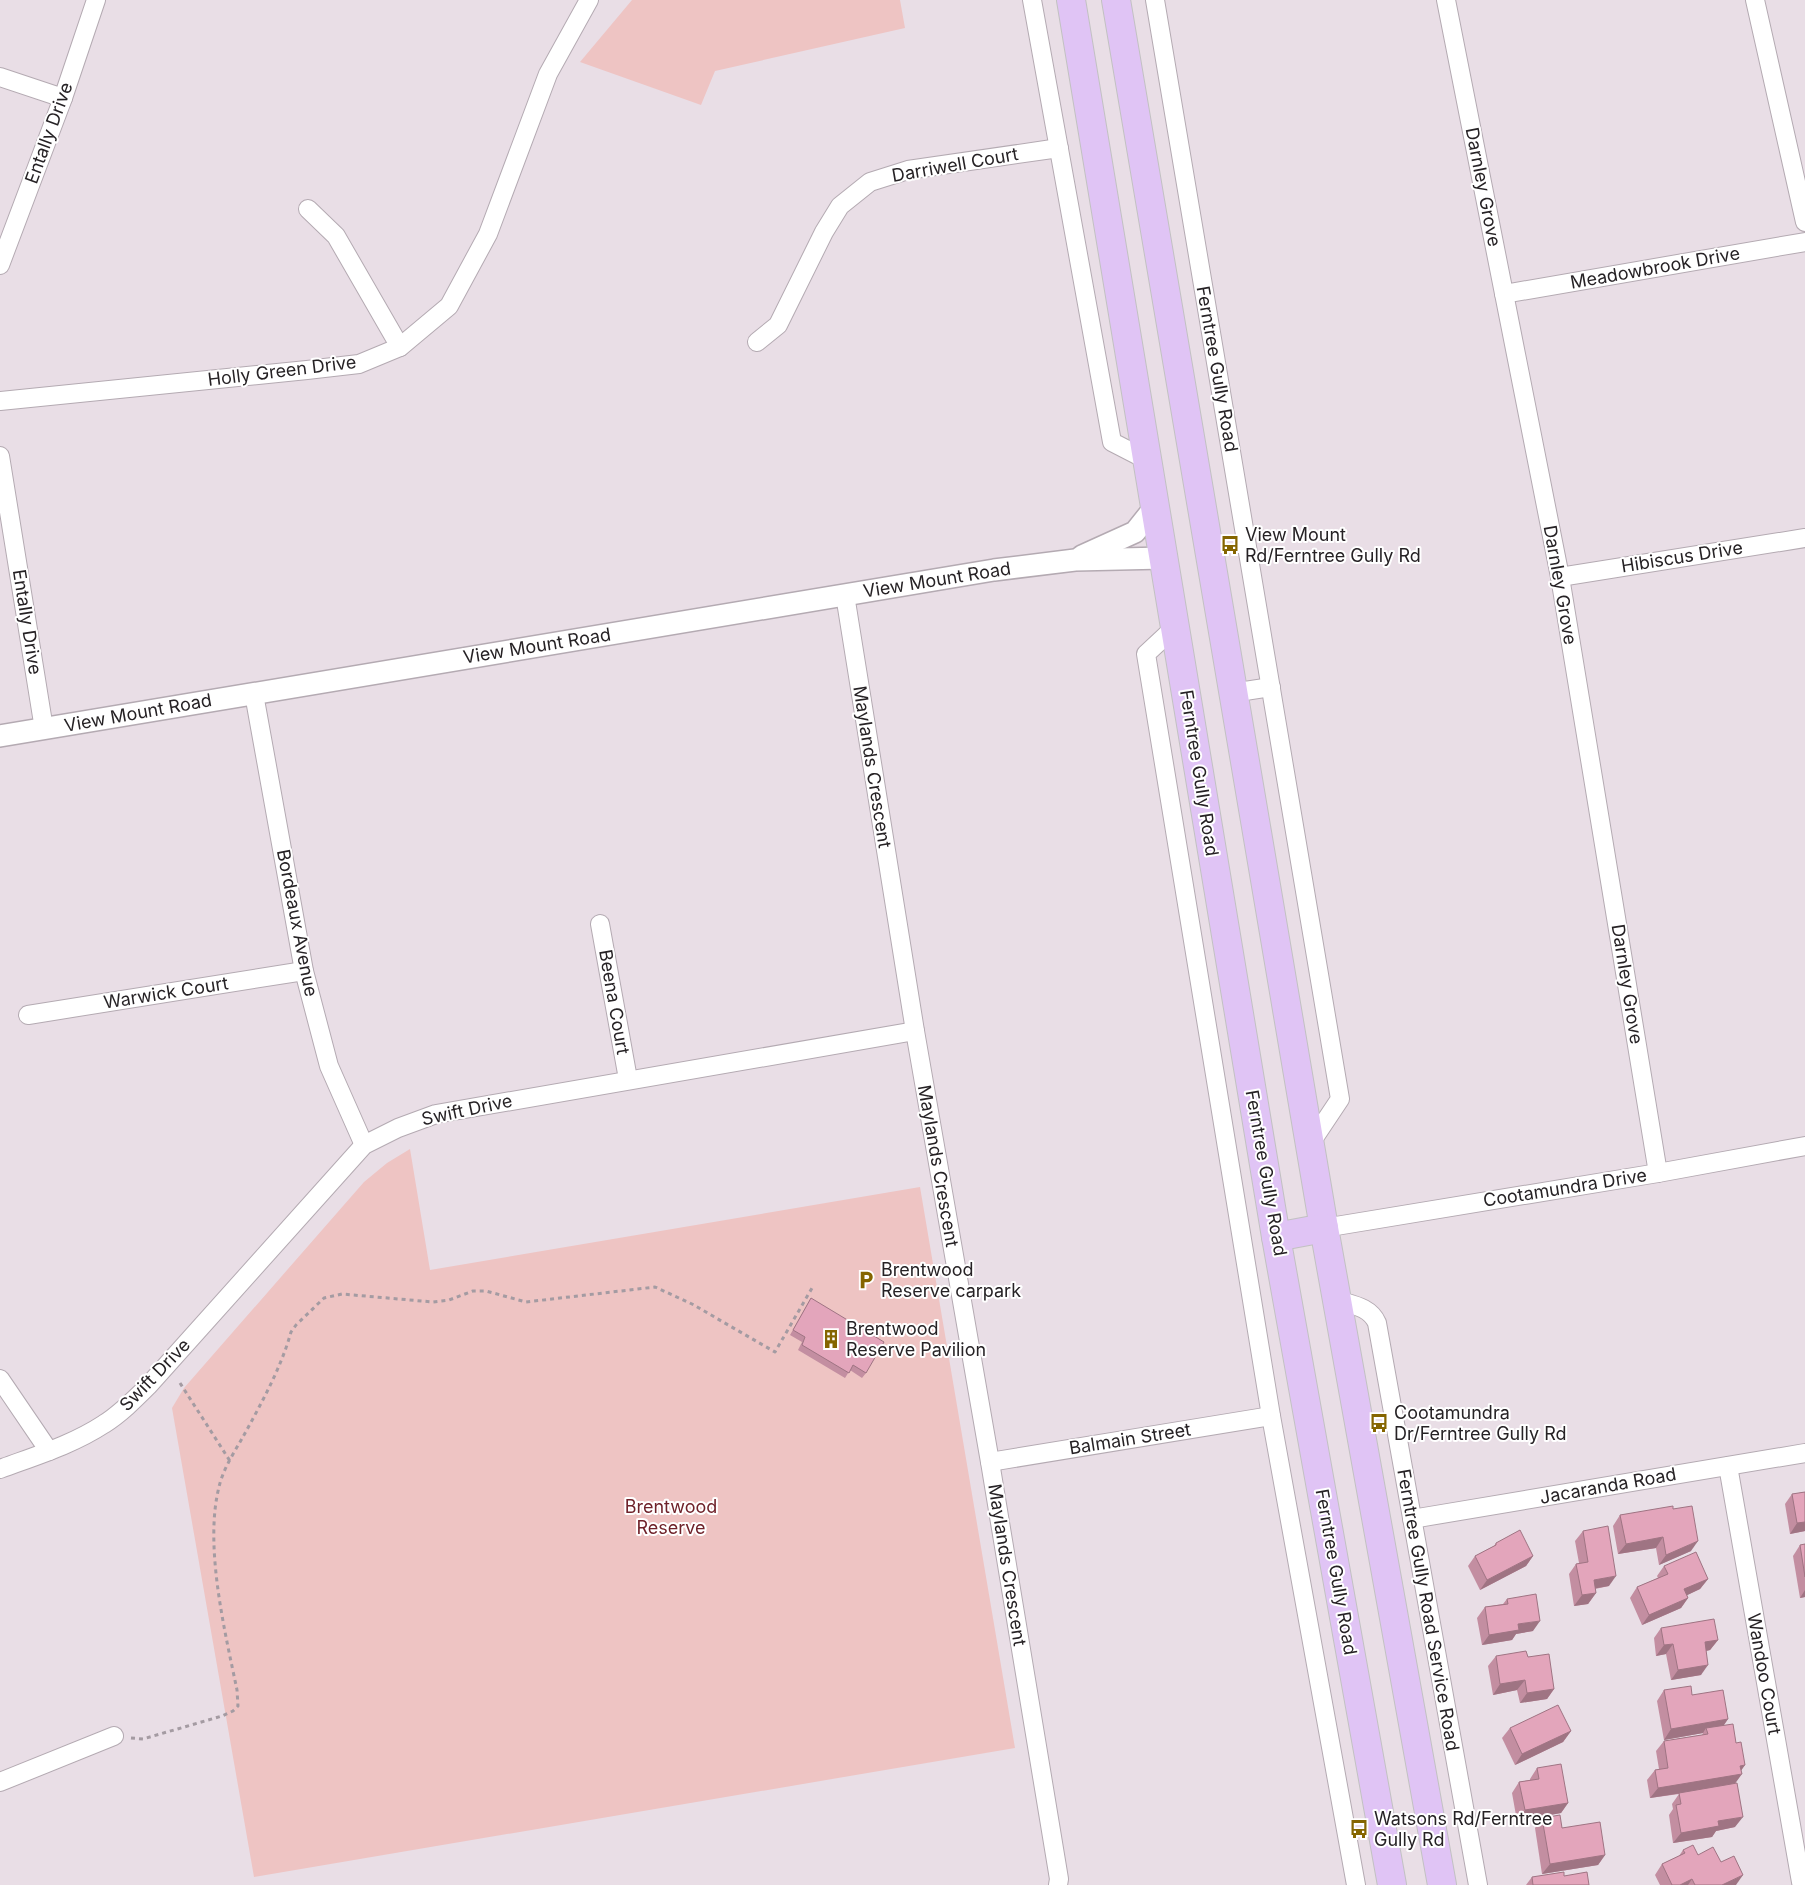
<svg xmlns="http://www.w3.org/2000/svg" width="1805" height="1885" font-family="Inter,sans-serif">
<rect width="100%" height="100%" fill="#e9dee6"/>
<!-- green -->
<g fill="#eec4c3">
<path d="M632,0h268l5,28 -190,43 -14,34 -121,-43z"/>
<path d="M410,1149l20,121 490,-83 95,561 -761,129 -82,-469 12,-20 180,-206 23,-19z"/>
</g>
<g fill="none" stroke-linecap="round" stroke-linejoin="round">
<!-- minor casing -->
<g stroke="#b4aab2" stroke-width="20">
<g id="minor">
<path d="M1032,0l80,442 35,18"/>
<path d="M1155,0l185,1099 -30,45"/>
<path d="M1446,0l114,577 98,596"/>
<path d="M1755,0l50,222"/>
<path d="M0,77l63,21"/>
<path d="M308,209l28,27 64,111"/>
<path d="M0,265l63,-167 33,-98"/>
<path d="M1504,294l301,-52"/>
<path d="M757,342l21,-17 46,-93 16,-26 30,-24 38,-12 151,-22"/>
<path d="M0,401l307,-31 52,-6 41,-17 49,-41 39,-72 60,-160 41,-74"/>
<path d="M0,456l44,273"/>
<path d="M1560,577l245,-39"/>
<path d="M845,595l70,436 75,431 69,417 -1,6"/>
<path d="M1175,627l-29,27 125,762 85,469"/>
<path d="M1232,693l39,-6"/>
<path d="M254,694l50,277 25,95 35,79"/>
<path d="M600,924l28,155"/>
<path d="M28,1015l276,-44"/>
<path d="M1324,1228l334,-55 147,-27"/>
<path d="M1337,1300c16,5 33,7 40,23l101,562"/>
<path d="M0,1379l49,72"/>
<path d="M990,1462l281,-46"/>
<path d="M1728,1466l73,416"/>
<path d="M0,1469c35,-13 72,-24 104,-45 16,-10 30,-24 44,-38l216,-241 34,-17 38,-14 479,-83"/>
<path d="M1412,1519l393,-66"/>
<path d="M0,1782l114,-46"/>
</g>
</g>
<!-- tertiary casing -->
<g stroke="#b4aab2" stroke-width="24">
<g id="tertiary">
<path d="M1082,556l53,-24 20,-25"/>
<path d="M0,736l994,-166 81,-10 89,-2"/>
</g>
</g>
<!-- primary casing -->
<g stroke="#c2c1c2" stroke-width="30">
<g id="primary">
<path d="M1071,0l205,1237 116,648"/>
<path d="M1116,0l208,1228 118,657"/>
<path d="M1276,1237l48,-9"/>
</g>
</g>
<!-- path -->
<g stroke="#a49ba2" stroke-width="3" stroke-dasharray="4 4" stroke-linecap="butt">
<path d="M180,1383l50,78"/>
<path d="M131,1738l12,1 79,-23 11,-5 5,-5 -1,-16c-12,-58 -33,-144 -18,-203 4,-18 16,-36 25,-52 18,-33 37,-67 47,-103l5,-7 28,-27 18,-4 91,8 16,-2 24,-9h13l40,11 129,-15 37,17 83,48 37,-64"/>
</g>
<!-- minor -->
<use href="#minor" stroke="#fff" stroke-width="18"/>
<!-- tertiary -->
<use href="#tertiary" stroke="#fff" stroke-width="21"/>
<!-- primary -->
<use href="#primary" stroke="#e0c4f5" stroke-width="28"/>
</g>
<!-- wall -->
<g fill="#c38ea1">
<path d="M811,1298l55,75 -4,5 -12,-8 -5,8 -47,-28 4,-8 -12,-7z"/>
<path d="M1805,1492v39l-15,3 -5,-30 7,-10z"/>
<path d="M1673,1509l18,42 -32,14 -3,-17 -38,6 -5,-28 7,-11z"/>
<path d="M1583,1531l26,55 -14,3 1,4 -8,11 -14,2 -5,-32 7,-10 3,-1 -4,-22z"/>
<path d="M1496,1543l37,13 -7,10 -46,24 -12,-24 7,-10 19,-10z"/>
<path d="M1805,1544v53l-5,1 -7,-42 7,-11z"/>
<path d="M1664,1566l44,13 -8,10 -13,6 1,3 -7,10 -39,17 -12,-27 7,-11 21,-9 -1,-2z"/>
<path d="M1507,1599l26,32 -17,3 -4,6 -30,5 -5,-27 8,-11 18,-3z"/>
<path d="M1661,1628l57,12 -8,10 -4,1 -5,24 -30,5 -5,-26 -10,2 -2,-18z"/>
<path d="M1496,1656l32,1 26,32 -7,10 -27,4 -3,-13 -24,5 -5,-29z"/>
<path d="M1664,1690l28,5 36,24 -4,6 12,18 9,22 -4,5 -6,13v44l-19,4 -4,6 -39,6 -4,-28 4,-6 -1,-5 7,-10 -29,4 -3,-18 8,-10 4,-1 -3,-18 8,-10 38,-6 1,-2 -39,7 -7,-39z"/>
<path d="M1510,1728l61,3 -8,11 -48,23 -13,-27z"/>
<path d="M1537,1768l31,35 -7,10 -44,8 -5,-28 7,-11 11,-2v-1z"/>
<path d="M1542,1818l20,10 43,27 -7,10 -56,9 -7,-46z"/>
<path d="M1683,1850l38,12 15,23h-76l-5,-10 7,-11 17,-8z"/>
<path d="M1564,1876l25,9h-63l6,-8z"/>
</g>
<!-- shaded-wall -->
<g fill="#9f7483">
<path d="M1805,1522v9l-15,3 7,-11z"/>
<path d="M1663,1537l-7,11 -38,6 8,-10z"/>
<path d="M1698,1541l-7,10 -32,14 7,-10z"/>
<path d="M1533,1556l-7,10 -46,24 7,-10z"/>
<path d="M1616,1576l-7,10 -23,4 8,-10z"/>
<path d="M1708,1579l-8,10 -23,11 7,-11z"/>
<path d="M1805,1590v7l-5,1z"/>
<path d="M1596,1593l-8,11 -14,2 8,-11z"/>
<path d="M1688,1598l-7,10 -39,17 7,-10z"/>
<path d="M1540,1621l-7,10 -17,3 -4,6 -30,5 7,-10 29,-11z"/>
<path d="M1718,1640l-8,10 -13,3 8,-11z"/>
<path d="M1673,1644l-7,10 -10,2 8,-11z"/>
<path d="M1708,1665l-7,10 -30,5 7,-10z"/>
<path d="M1525,1680l-8,10 -24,5 7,-11z"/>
<path d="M1554,1689l-7,10 -27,4 7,-10z"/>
<path d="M1728,1719l-7,10 -15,-1 -3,5 -39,7 7,-11z"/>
<path d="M1571,1731l-8,11 -48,23 7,-11z"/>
<path d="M1745,1765l-7,10 4,-1 -8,11 -84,13 8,-10z"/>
<path d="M1568,1803l-7,10 -44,8 8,-11z"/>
<path d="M1743,1817l-8,10 -19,4 -4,6 -39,6 8,-10 37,-12z"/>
<path d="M1605,1855l-7,10 -56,9 8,-10z"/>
<path d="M1743,1875l-7,10h-14z"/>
<path d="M1692,1879l-4,6h-8z"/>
</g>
<!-- building -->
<g fill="#e3a5bb" stroke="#9f7483">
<path d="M811,1298l73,44 -18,31 -13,-8 -4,8 -47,-28 3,-8 -12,-7z"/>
<path d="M1805,1492v30l-8,1 -5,-29z"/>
<path d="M1673,1506v3l19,-3 6,35 -32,14 -3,-18 -37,7 -6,-29z"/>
<path d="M1608,1526l8,50 -22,4 2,13 -14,2 -6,-31 12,-2 -5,-31z"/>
<path d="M1520,1530l13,26 -46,24 -12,-24 21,-11v-2z"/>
<path d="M1805,1544v33l-5,-32z"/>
<path d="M1696,1552l12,27 -24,10 4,9 -39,17 -12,-28 31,-13 -4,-8z"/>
<path d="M1536,1594l4,27 -22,3 1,6 -30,5 -4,-28 23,-3 -1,-5z"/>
<path d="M1714,1619l4,21 -13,2 3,23 -30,5 -5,-26 -9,1 -3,-17z"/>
<path d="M1526,1651l2,6 21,-3 5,35 -27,4 -2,-13 -25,4 -4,-28z"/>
<path d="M1691,1686l1,9 31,-5 5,29 -57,10 -7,-39z"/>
<path d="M1558,1705l13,26 -49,23 -12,-26z"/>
<path d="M1733,1724l3,19 5,-1 4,23 -5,1 2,8 -84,14 -3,-18 13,-2 -4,-27 44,-7 -2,-6z"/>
<path d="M1561,1764l7,39 -43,7 -6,-28 20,-3 -2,-11z"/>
<path d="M1737,1783l6,34 -25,4 1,5 -38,7 -5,-28 5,-1 -2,-11z"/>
<path d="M1560,1815l2,13 38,-6 5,33 -55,9 -8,-46z"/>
<path d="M1693,1845l5,10 15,-8 8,15 13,-6 9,19 -21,10h-27l-3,-6 -12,6h-8l-10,-21 23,-11 -2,-3z"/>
<path d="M1564,1872v4l23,-4 2,13h-56l-1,-8z"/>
</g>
<!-- icons -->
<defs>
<g id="bus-bare" transform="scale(1.5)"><path d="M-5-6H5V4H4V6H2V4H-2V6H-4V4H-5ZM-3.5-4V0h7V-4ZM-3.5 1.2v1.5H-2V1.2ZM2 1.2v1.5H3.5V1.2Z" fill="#856500" stroke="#fff" stroke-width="2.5" paint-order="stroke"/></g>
<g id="parking-bare" transform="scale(1.5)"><path d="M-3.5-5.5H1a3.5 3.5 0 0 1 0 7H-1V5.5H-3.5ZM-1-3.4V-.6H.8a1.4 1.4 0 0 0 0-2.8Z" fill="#856500" stroke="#fff" stroke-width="2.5" paint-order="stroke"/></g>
<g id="building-bare" transform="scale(1.5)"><path d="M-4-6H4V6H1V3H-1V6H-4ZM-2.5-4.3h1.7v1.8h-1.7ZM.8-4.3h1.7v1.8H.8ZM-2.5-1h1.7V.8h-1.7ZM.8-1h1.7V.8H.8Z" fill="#856500" stroke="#fff" stroke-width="2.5" paint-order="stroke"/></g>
</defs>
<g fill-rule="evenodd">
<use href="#bus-bare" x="1230" y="545"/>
<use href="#parking-bare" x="866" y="1280"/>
<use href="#building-bare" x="831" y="1339"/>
<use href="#bus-bare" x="1379" y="1423"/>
<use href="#bus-bare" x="1359" y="1829"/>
</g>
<g text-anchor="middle" stroke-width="4" stroke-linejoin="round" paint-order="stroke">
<!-- street labels -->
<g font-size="18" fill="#262225" stroke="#fff">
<text transform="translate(49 133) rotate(-70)" y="6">Entally Drive</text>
<text transform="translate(955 165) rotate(-10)" y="6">Darriwell Court</text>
<text transform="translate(1483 187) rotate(79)" y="6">Darnley Grove</text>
<text transform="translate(1655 268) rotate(-10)" y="6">Meadowbrook Drive</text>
<text transform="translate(1217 369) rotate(80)" y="6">Ferntree Gully Road</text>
<text transform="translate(282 371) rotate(-7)" y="6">Holly Green Drive</text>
<text transform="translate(1682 557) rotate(-9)" y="6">Hibiscus Drive</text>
<text transform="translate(937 580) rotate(-9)" y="6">View Mount Road</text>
<text transform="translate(1560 585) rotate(80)" y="6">Darnley Grove</text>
<text transform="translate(27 622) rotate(81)" y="6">Entally Drive</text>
<text transform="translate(537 646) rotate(-9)" y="6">View Mount Road</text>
<text transform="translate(138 713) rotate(-10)" y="6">View Mount Road</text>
<text transform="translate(872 767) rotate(81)" y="6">Maylands Crescent</text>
<text transform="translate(1199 773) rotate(81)" y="6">Ferntree Gully Road</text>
<text transform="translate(297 923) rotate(79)" y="6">Bordeaux Avenue</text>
<text transform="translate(1627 984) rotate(81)" y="6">Darnley Grove</text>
<text transform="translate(166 993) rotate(-9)" y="6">Warwick Court</text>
<text transform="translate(614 1002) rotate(80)" y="6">Beena Court</text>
<text transform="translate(467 1110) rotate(-12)" y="6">Swift Drive</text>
<text transform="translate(938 1166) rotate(80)" y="6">Maylands Crescent</text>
<text transform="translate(1266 1173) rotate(80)" y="6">Ferntree Gully Road</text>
<text transform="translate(1565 1188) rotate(-9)" y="6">Cootamundra Drive</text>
<text transform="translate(155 1375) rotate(-46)" y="6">Swift Drive</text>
<text transform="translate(1130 1439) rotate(-9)" y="6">Balmain Street</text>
<text transform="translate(1608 1486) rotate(-10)" y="6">Jacaranda Road</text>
<text transform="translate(1007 1565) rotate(81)" y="6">Maylands Crescent</text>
<text transform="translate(1336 1572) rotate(80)" y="6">Ferntree Gully Road</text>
<text transform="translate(1428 1610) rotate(80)" y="6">Ferntree Gully Road Service Road</text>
<text transform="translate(1764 1674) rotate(80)" y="6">Wandoo Court</text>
</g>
<!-- poi labels -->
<g font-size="18" fill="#262225" stroke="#fff" text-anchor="start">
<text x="1245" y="541">View Mount<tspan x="1245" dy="21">Rd/Ferntree Gully Rd</tspan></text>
<text x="881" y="1276">Brentwood<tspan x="881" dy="21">Reserve carpark</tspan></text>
<text x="846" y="1335">Brentwood<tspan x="846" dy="21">Reserve Pavilion</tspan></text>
<text x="1394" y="1419">Cootamundra<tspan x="1394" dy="21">Dr/Ferntree Gully Rd</tspan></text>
<text x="1374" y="1825">Watsons Rd/Ferntree<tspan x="1374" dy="21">Gully Rd</tspan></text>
</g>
<!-- park labels -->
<g font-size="18" fill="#6f222a" stroke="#fff">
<text x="671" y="1513">Brentwood<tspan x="671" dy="21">Reserve</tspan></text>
</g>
</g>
</svg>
